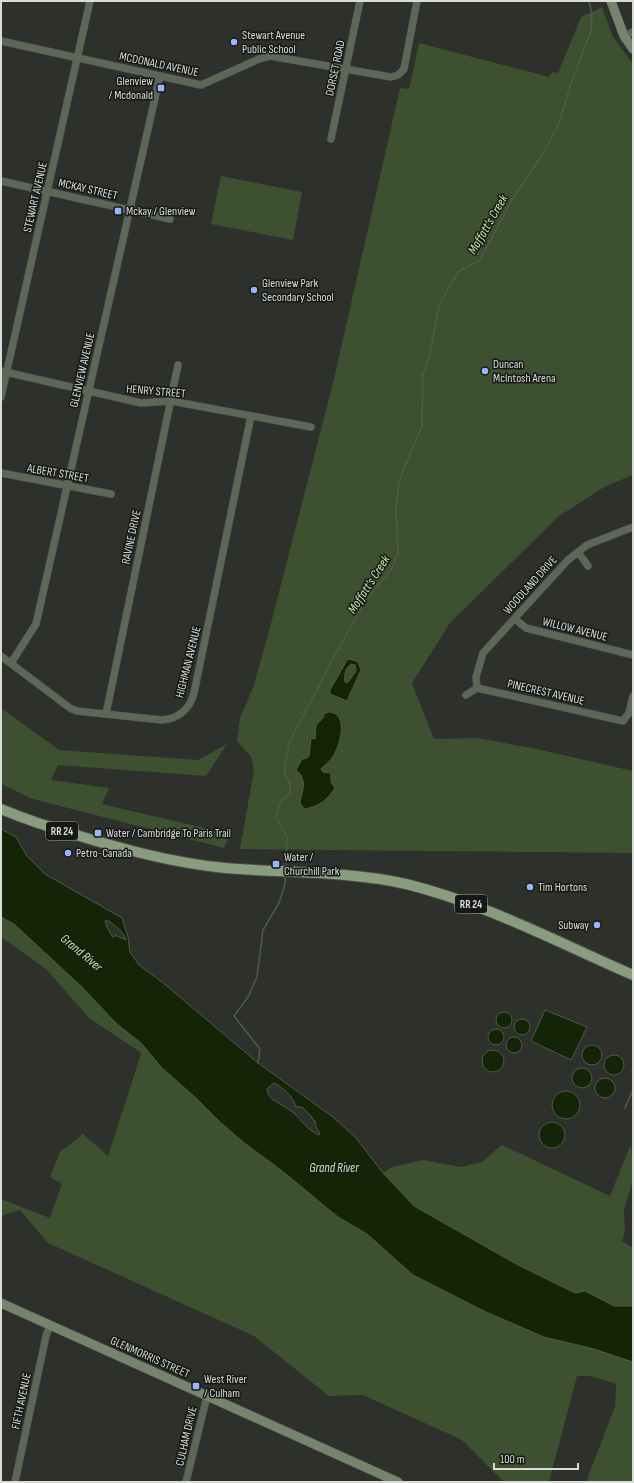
<svg xmlns="http://www.w3.org/2000/svg" width="634" height="1483" font-family="'Sofia Sans Condensed',sans-serif">
<rect width="100%" height="100%" fill="#2d302b"/>
<!-- green -->
<g fill="#3d5030">
<path d="M602,7l11,30 20,27v411l-29,12 -46,30 -108,106 -38,60 22,56 43,-1 60,11 96,22v82l-393,-4 14,-79 -3,-13 -14,-16 3,-23 13,-30 16,-57 64,-248 67,-295 9,1 10,-46 130,34 3,-5 6,1 23,-56z"/>
<path d="M221,176l81,16 -9,48 -82,-16z"/>
<path d="M1,708l58,42 139,10 29,-16 -21,32 -148,-11 -7,15 58,8 -7,16 128,30 -6,14 -191,-49 -32,-15z"/>
<path d="M1,917l13,7 68,63 34,36 26,21 20,24 34,30 23,23 24,21 38,28 57,47 29,17 46,41 181,74 39,13v120h-47l29,-76 1,-22 -25,-8h-14l-28,106h-45l-42,-42 -99,-45 -34,1 -75,-60 -206,-93 -28,-33 -19,6v-17l49,19 12,-34 -12,-7 10,-25 23,-18 25,22 33,-102 -1,-2 -51,-34 -43,-49 -45,-32z"/>
<path d="M502,1145l108,51 20,-50 2,5 1,29 -9,30 1,22 -3,9 11,7v58h-19l-29,-15 -10,2 -59,-29 -102,-58 -31,-33 9,-6 31,-7 38,7 21,-5z"/>
</g>
<!-- water -->
<g fill="#142406" stroke="#4f5b45" fill-rule="evenodd">
<path d="M349,659l9,3 3,8 -14,31 -17,-7v-4l17,-30zM351,664l4,1 1,6 -7,10 -3,2 -1,-1c-1,-7 0,-14 6,-18z"/>
<path d="M328,712c22,0 12,35 4,46 -3,4 -7,7 -11,11l2,3 8,1v9l4,6c-8,12 -16,19 -31,21l-4,-6 4,-19 -3,-9 -5,-5 6,-11 5,-1 2,-2 2,-18 4,1 1,-14 7,-7 1,-4z"/>
<path d="M1,829l15,8 11,19 18,18 77,44 6,19 2,15 9,13 23,17 96,81 75,54 23,21 27,35 31,33 102,58 59,29 10,-2 29,15h19v56l-39,-13 -50,-12 -58,-25 -73,-37 -46,-41 -29,-17 -57,-47 -38,-28 -24,-21 -23,-23 -34,-30 -20,-24 -26,-21 -34,-36 -68,-63 -13,-7zM105,921h4c6,5 15,11 17,19l-11,-5 -1,2 -2,-1 -5,-9zM274,1083c9,5 19,13 22,24h6l9,9 2,4 3,2 -1,3 5,9 -2,1 -10,-7 -14,-15 -22,-14 -4,-5 -1,-5z"/>
<path d="M545,1010l42,17 -16,33 -40,-19z"/>
<circle cx="504" cy="1020" r="8"/>
<circle cx="522" cy="1027" r="8"/>
<circle cx="496" cy="1037" r="8"/>
<circle cx="514" cy="1045" r="8"/>
<circle cx="592" cy="1055" r="10"/>
<circle cx="493" cy="1061" r="11"/>
<circle cx="614" cy="1065" r="10"/>
<circle cx="582" cy="1078" r="10"/>
<circle cx="605" cy="1088" r="10"/>
<circle cx="566" cy="1105" r="14"/>
<circle cx="552" cy="1135" r="13"/>
</g>
<g fill="none" stroke-linecap="round" stroke-linejoin="round">
<!-- stream -->
<g stroke="#4f5b45" stroke-width="1.5">
<path d="M286,868l1,-31 -11,-20 4,-15 11,-10 -2,-11 -5,-8 5,-30 41,-79 37,-66 24,-28 7,-17 -2,-46 3,-26 23,-55 1,-51 7,-22 9,-48 19,-33 22,-12 33,-62 31,-46 14,-27 15,-47 18,-47 1,-17 -3,-13"/>
<path d="M258,1063l2,-14 -26,-33 14,-19 9,-20 6,-47 16,-27 6,-19v-8"/>
<path d="M625,1108l8,-18"/>
</g>
<!-- street casing -->
<g stroke="#494c47" stroke-width="8">
<g id="street">
<path d="M624,36l9,-4"/>
<path d="M1,41l200,44 58,-26 11,-3 121,21 7,-2 6,-6 13,-68"/>
<path d="M331,139l29,-138"/>
<path d="M1,181l169,38"/>
<path d="M1,371l140,32 30,-2 140,26"/>
<path d="M1,397l89,-396"/>
<path d="M1,473l110,21"/>
<path d="M578,552l10,14"/>
<path d="M515,619l11,9 107,27"/>
<path d="M1,656l69,52 7,3 85,9c16,-1 28,-11 32,-27l57,-277"/>
<path d="M11,663l25,-39 124,-548"/>
<path d="M477,688l-1,-11 7,-24 85,-93 19,-15 46,-18"/>
<path d="M466,695l11,-7 146,33 6,-8 4,-17"/>
<path d="M106,714l72,-349"/>
<path d="M15,1482l31,-146 4,-11"/>
<path d="M186,1482l21,-86"/>
</g>
</g>
<!-- secondary casing -->
<g stroke="#494c47" stroke-width="10">
<g id="secondary">
<path d="M611,1l13,35 9,13"/>
<path d="M1,1303l397,179"/>
</g>
</g>
<!-- primary casing -->
<g stroke="#494c47" stroke-width="12">
<path id="primary" d="M1,809c24,10 48,18 72,25 49,15 100,29 152,34 60,5 122,3 181,16 78,19 153,59 227,91"/>
</g>
<!-- street -->
<use href="#street" stroke="#5d6657" stroke-width="7"/>
<!-- secondary -->
<use href="#secondary" stroke="#76846d" stroke-width="9"/>
<!-- primary -->
<use href="#primary" stroke="#899c7d" stroke-width="10"/>
</g>
<!-- markers -->
<g fill="#9ab5fd" stroke="#161815" stroke-width="1.5">
<circle cx="234" cy="42" r="4"/>
<rect x="157" y="84" width="8" height="8" rx="2"/>
<rect x="114" y="207" width="8" height="8" rx="2"/>
<circle cx="254" cy="290" r="4"/>
<circle cx="485" cy="371" r="4"/>
<rect x="94" y="829" width="8" height="8" rx="2"/>
<circle cx="68" cy="853" r="4"/>
<rect x="272" y="860" width="8" height="8" rx="2"/>
<circle cx="530" cy="887" r="4"/>
<circle cx="597" cy="925" r="4"/>
<rect x="192" y="1382" width="8" height="8" rx="2"/>
</g>
<g text-anchor="middle" stroke-width="3" stroke-linejoin="round" paint-order="stroke">
<!-- shield labels -->
<g fill="#161815" stroke="#9fa19e" stroke-width="1">
<rect x="46" y="822" width="32" height="18" rx="3"/>
<rect x="455" y="895" width="32" height="18" rx="3"/>
</g>
<g font-size="11" font-weight="bold" fill="#dadcd8">
<text x="62" y="835">RR 24</text>
<text x="471" y="908">RR 24</text>
</g>
<!-- poi labels -->
<g font-size="12" fill="#dadcd8" stroke="#161815" text-anchor="start">
<text x="242" y="39">Stewart Avenue<tspan x="242" dy="14">Public School</tspan></text>
<text x="153" y="85" text-anchor="end">Glenview<tspan x="153" dy="14">/ Mcdonald</tspan></text>
<text x="126" y="215">Mckay / Glenview</text>
<text x="262" y="287">Glenview Park<tspan x="262" dy="14">Secondary School</tspan></text>
<text x="493" y="368">Duncan<tspan x="493" dy="14">McIntosh Arena</tspan></text>
<text x="106" y="837">Water / Cambridge To Paris Trail</text>
<text x="76" y="857">Petro-Canada</text>
<text x="284" y="861">Water /<tspan x="284" dy="14">Churchill Park</tspan></text>
<text x="538" y="891">Tim Hortons</text>
<text x="589" y="929" text-anchor="end">Subway</text>
<text x="204" y="1383">West River<tspan x="204" dy="14">/ Culham</tspan></text>
</g>
<!-- street labels -->
<g font-size="12" fill="#dadcd8" stroke="#161815">
<text transform="translate(159 64) rotate(12)" y="4">MCDONALD AVENUE</text>
<text transform="translate(335 68) rotate(-78)" y="4">DORSET ROAD</text>
<text transform="translate(88 189) rotate(13)" y="4">MCKAY STREET</text>
<text transform="translate(35 197) rotate(-77)" y="4">STEWART AVENUE</text>
<text transform="translate(82 370) rotate(-77)" y="4">GLENVIEW AVENUE</text>
<text transform="translate(156 391) rotate(5)" y="4">HENRY STREET</text>
<text transform="translate(58 473) rotate(10)" y="4">ALBERT STREET</text>
<text transform="translate(131 537) rotate(-78)" y="4">RAVINE DRIVE</text>
<text transform="translate(530 585) rotate(-48)" y="4">WOODLAND DRIVE</text>
<text transform="translate(575 629) rotate(14)" y="4">WILLOW AVENUE</text>
<text transform="translate(188 662) rotate(-76)" y="4">HIGHMAN AVENUE</text>
<text transform="translate(546 692) rotate(13)" y="4">PINECREST AVENUE</text>
<text transform="translate(150 1357) rotate(24)" y="4">GLENMORRIS STREET</text>
<text transform="translate(21 1401) rotate(-78)" y="4">FIFTH AVENUE</text>
<text transform="translate(186 1436) rotate(-77)" y="4">CULHAM DRIVE</text>
</g>
<!-- water labels -->
<g font-size="13" font-style="italic" fill="#c4e7ad" stroke="#161815">
<text transform="translate(487 224) rotate(-60)" y="5">Moffatt's Creek</text>
<text transform="translate(368 584) rotate(-57)" y="5">Moffatt's Creek</text>
<text transform="translate(82 952) rotate(40)" y="5">Grand River</text>
<text x="334" y="1172">Grand River</text>
</g>
</g>
<!-- border -->
<rect width="634" height="1483" fill="none" stroke="#dadcd8" stroke-width="4"/>
<!-- scale -->
<path d="M494 1463v6h84v-6" fill="none" stroke="#dadcd8" stroke-width="2"/>
<text x="500" y="1463" font-size="12" fill="#dadcd8" stroke="#161815" stroke-width="3" paint-order="stroke">100 m</text>
</svg>
